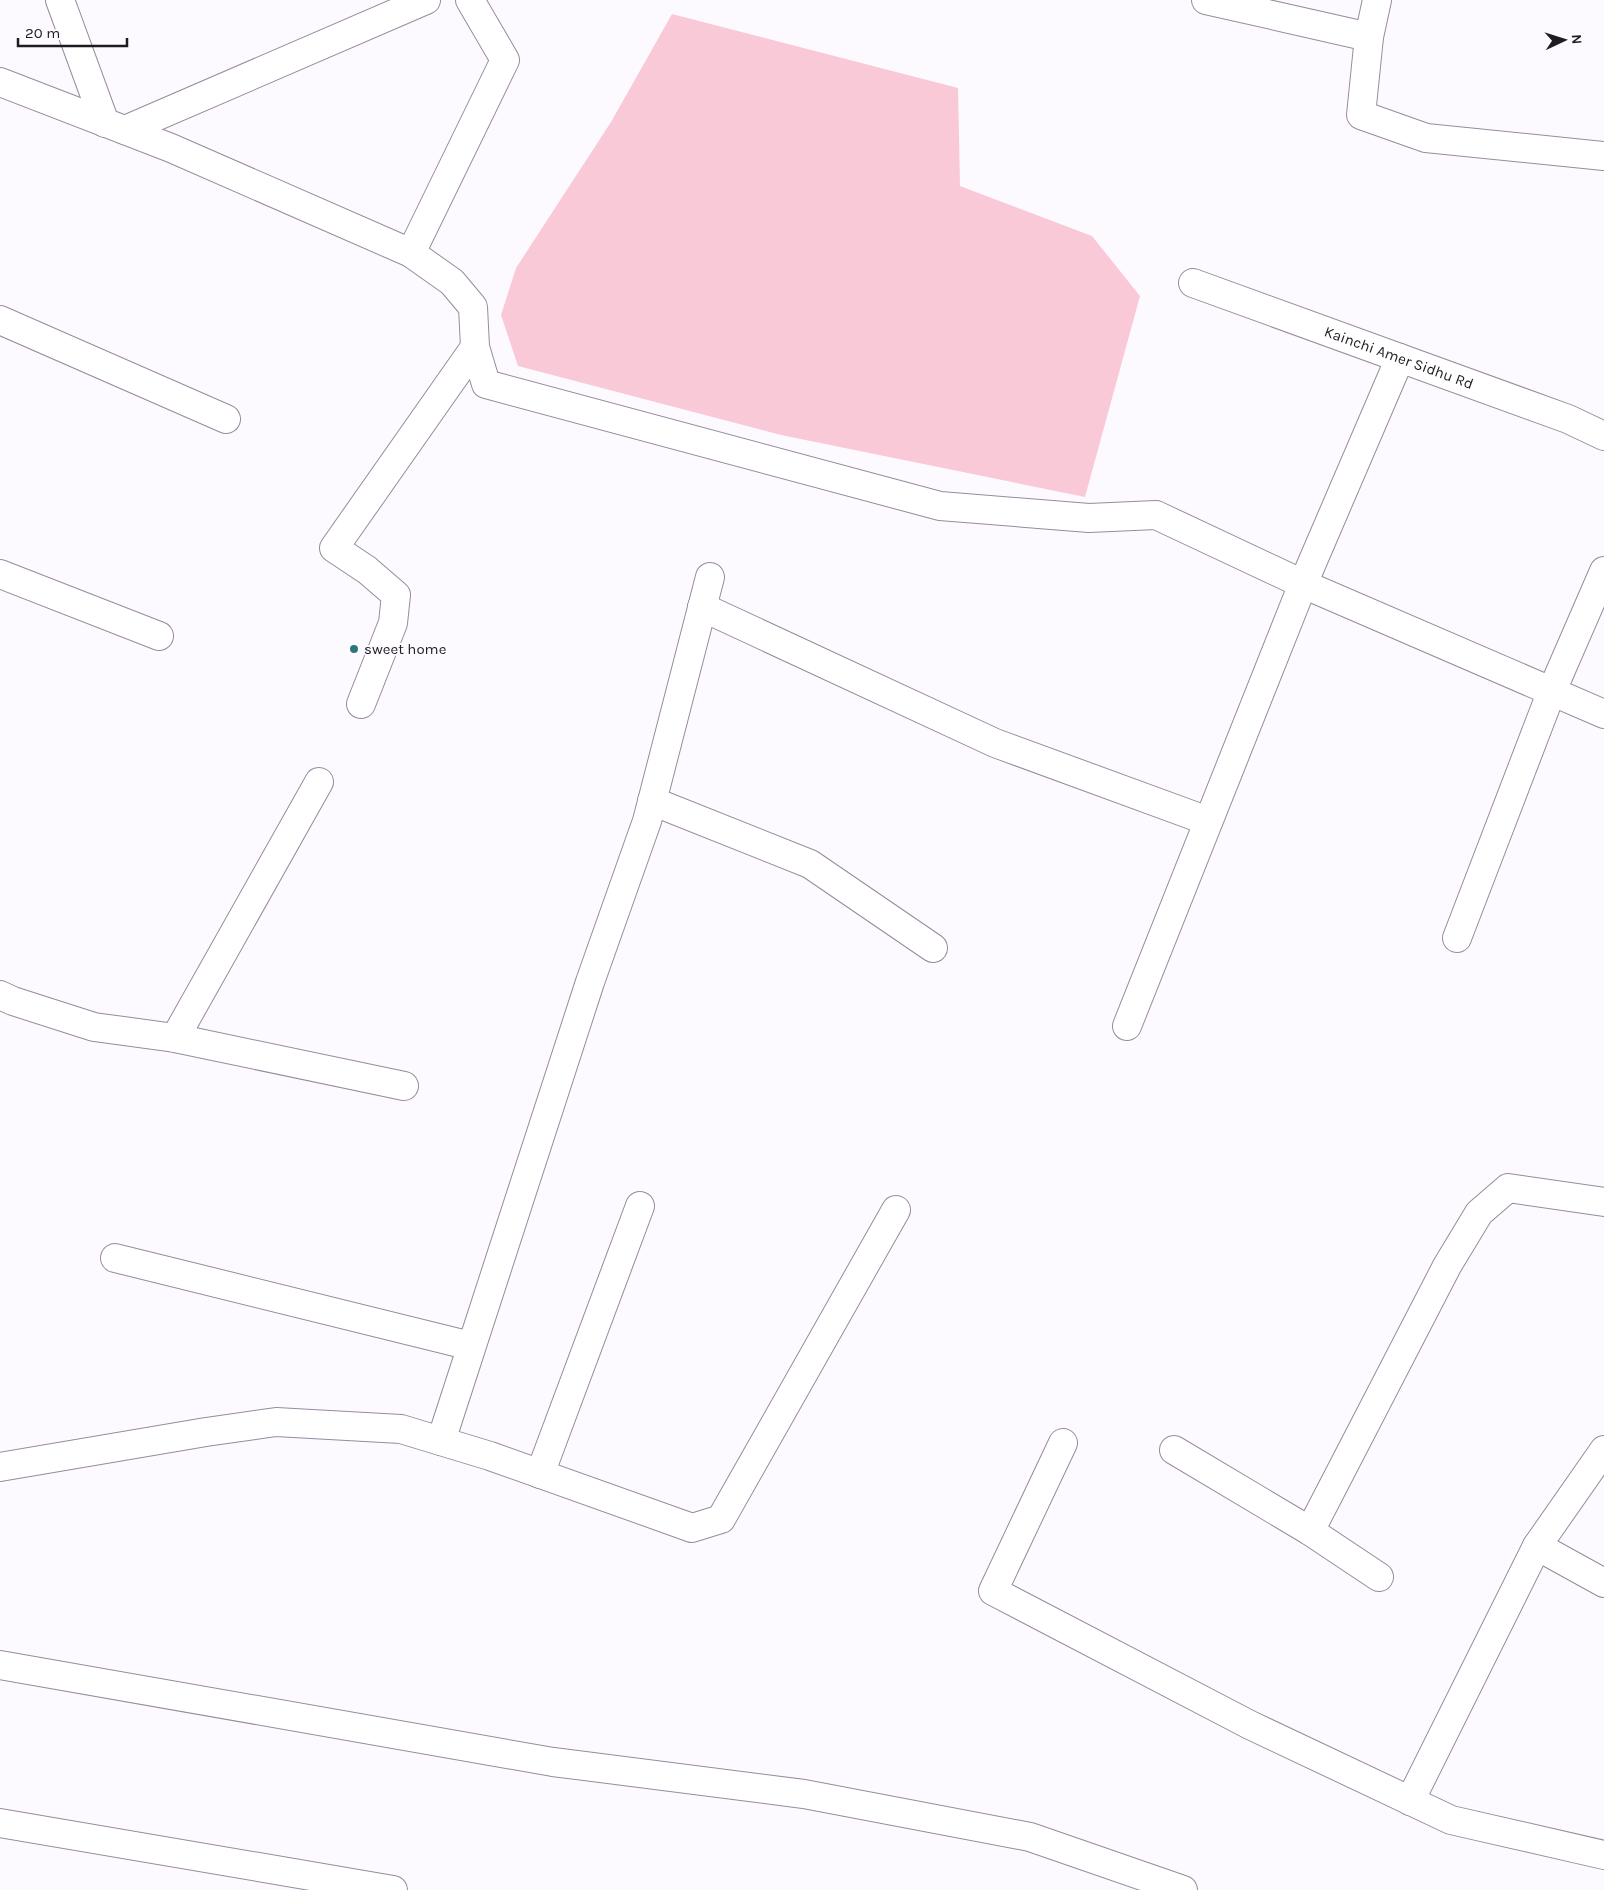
<svg xmlns="http://www.w3.org/2000/svg" width="1604" height="1890" font-family="Karla,sans-serif">
<rect width="100%" height="100%" fill="#fdfaff"/>
<!-- green -->
<path fill="#fac9d7" d="M672,14l286,74 2,98 132,50 48,60 -55,201 -304,-62 -263,-69 -17,-51 15,-47 95,-146z"/>
<g fill="none" stroke-linecap="round" stroke-linejoin="round">
<!-- minor casing -->
<g stroke="#988a9e" stroke-width="30">
<g id="minor">
<path d="M60,0l45,123"/>
<path d="M1206,0l163,37 8,-37"/>
<path d="M1369,37l-8,78 65,23 178,18"/>
<path d="M0,82l171,66 240,105 41,29 21,25 2,40 11,37 454,122 149,12 67,-3 147,69 301,130"/>
<path d="M125,130l301,-130"/>
<path d="M411,253l94,-193 -35,-60"/>
<path id="s1" d="M1193,283l375,136 36,17"/>
<path d="M0,320l226,99"/>
<path d="M0,574l159,62"/>
<path d="M702,607l293,136 213,78"/>
<path d="M361,704l32,-81 3,-28 -29,-25 -33,-22 141,-201"/>
<path d="M652,801l158,63 123,84"/>
<path d="M1457,938l94,-245 53,-122"/>
<path d="M0,995l13,6 81,26 81,11 229,48"/>
<path d="M1127,1026l176,-442 97,-226"/>
<path d="M175,1038l144,-256"/>
<path d="M115,1258l356,88"/>
<path d="M441,1441l149,-459 57,-161 63,-244"/>
<path d="M1063,1443l-70,148 257,134 201,95 153,35"/>
<path d="M1174,1450l136,81 69,46"/>
<path d="M0,1467l206,-35 70,-10 125,7 89,27 202,72 29,-9 175,-309"/>
<path d="M540,1474l100,-268"/>
<path d="M1310,1531l137,-265 32,-53 29,-25 96,14"/>
<path d="M1537,1546l67,37"/>
<path d="M0,1665l553,97 251,32 226,43 153,53"/>
<path d="M1410,1801l127,-255 67,-96"/>
<path d="M0,1823l393,67"/>
</g>
</g>
<!-- minor -->
<use href="#minor" stroke="#fff" stroke-width="28"/>
</g>
<!-- markers -->
<circle fill="#2d767e" stroke="#fdfaff" stroke-width="2" cx="354" cy="649" r="5"/>
<g text-anchor="middle" stroke-width="4" stroke-linejoin="round" paint-order="stroke">
<!-- street labels -->
<g font-size="15" fill="#201a22" stroke="#fdfaff">
<text dy="5" stroke="none"><textPath href="#s1" startOffset="219">Kainchi Amer Sidhu Rd</textPath></text>
</g>
<!-- poi labels -->
<g font-size="15" fill="#201a22" stroke="#fdfaff" text-anchor="start">
<text x="364" y="654">sweet home</text>
</g>
</g>
<!-- north arrow -->
<g transform="translate(1564 40) rotate(86)" stroke="#fdfaff" stroke-width="4" paint-order="stroke">
<path d="M0-4L9 19L0 12L-9 19Z" fill="#201a22"/>
<text y="-8" font-size="14" font-weight="bold" text-anchor="middle" fill="#201a22">N</text>
</g>
<!-- scale -->
<path d="M18 38v8h109v-8" fill="none" stroke="#201a22" stroke-width="2.5"/>
<text x="25" y="38" font-size="15" fill="#201a22" stroke="#fdfaff" stroke-width="4" paint-order="stroke">20 m</text>
</svg>
